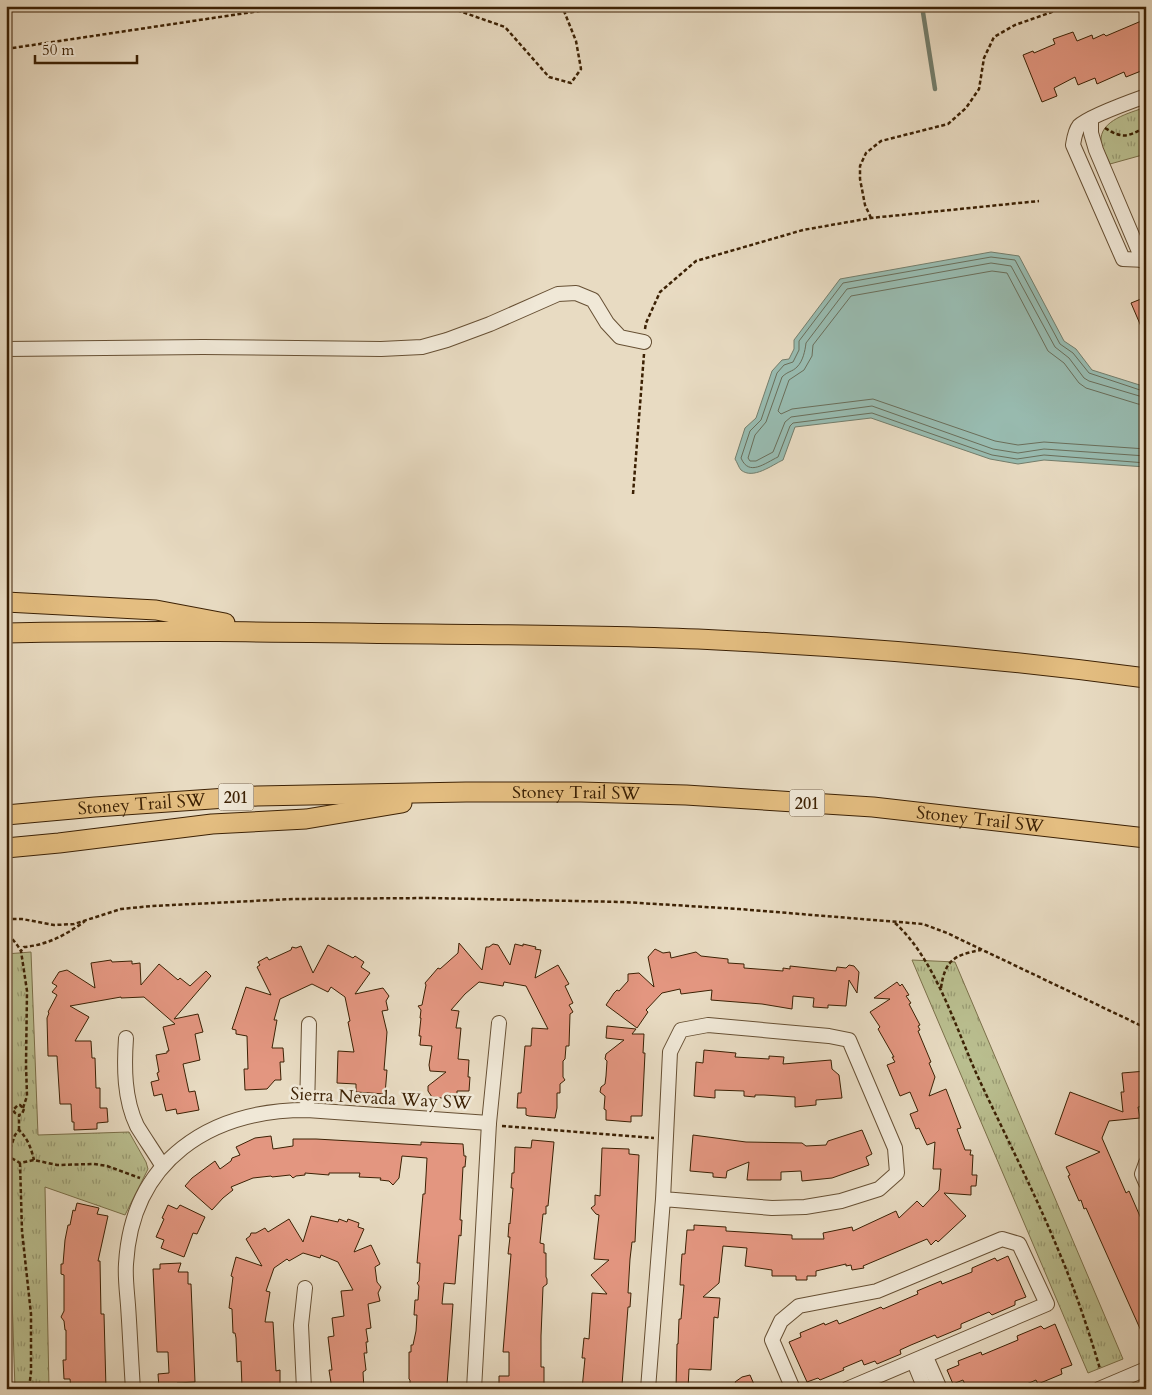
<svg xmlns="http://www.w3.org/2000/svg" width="1152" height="1395" font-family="Cardo,serif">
<defs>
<pattern id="park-tufts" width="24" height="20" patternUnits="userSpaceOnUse" patternTransform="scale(1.25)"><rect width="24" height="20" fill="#babf90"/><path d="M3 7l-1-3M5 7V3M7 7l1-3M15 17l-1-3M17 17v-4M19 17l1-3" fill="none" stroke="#989b73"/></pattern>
</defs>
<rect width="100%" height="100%" fill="#e8dbc2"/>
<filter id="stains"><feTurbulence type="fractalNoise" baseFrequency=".004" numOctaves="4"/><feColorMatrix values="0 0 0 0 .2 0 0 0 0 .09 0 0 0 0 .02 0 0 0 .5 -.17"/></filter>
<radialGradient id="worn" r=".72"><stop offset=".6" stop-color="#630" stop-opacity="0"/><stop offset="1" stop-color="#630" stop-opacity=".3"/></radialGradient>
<!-- park -->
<g fill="url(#park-tufts)" stroke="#7b704a">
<path d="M1146,107v47l-36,10c-2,-6 -8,-15 -9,-22 -2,-22 29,-29 45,-35z"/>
<path d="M31,952l7,183 91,-3 17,30 2,7 -23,46 -80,-28 4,202h-34l-7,-214h-2v-221z"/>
<path d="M912,960l43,2 168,397 -35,14z"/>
</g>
<!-- water -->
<path fill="#98bbb0" stroke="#737d6b" d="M991,252l28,4 45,85 12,8 16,21 54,17v80l-102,-7 -26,4 -28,-5 -119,-41 -76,9 -12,33c-11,5 -30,20 -42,10 -2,-2 -4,-8 -6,-11l10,-31 11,-10 16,-47 10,-11 7,-1 5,-10v-9l46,-61z"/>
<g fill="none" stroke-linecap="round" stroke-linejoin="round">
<!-- shore -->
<g stroke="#6a6e5a" stroke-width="1">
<path d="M1146,392l-57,-19 -16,-20 -13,-9 -45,-84 -24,-3 -148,26 -44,58v9l-6,12 -9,3 -7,8 -16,47 -11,11 -9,27c8,19 24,5 37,-1l12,-31 3,-3 79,-10 120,42 25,4 27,-4 102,8"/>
<path d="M1146,398l-57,-17 -5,-3 -15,-20 -14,-11 -44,-81 -20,-3 -144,26 -41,54c-1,8 -3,18 -9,24 -5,5 -9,4 -15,10l-16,45 -11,13 -7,23 2,3h6l17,-9 12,-30 6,-5 81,-11 121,43 25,4 26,-4 102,7"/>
<path d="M1146,405l-8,-1 -52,-16 -7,-5 -15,-20 -16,-12 -41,-78 -15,-2 -141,25 -38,49 -1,11 -8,14 -15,10 -11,31 3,3 11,-5 81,-10 122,42 23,4 26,-3 102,7"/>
</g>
<!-- stream -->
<path stroke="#737d6b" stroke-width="4.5" d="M922,6l13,83"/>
</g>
<!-- building -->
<g fill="#e39680" stroke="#3c2104">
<path d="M1146,19v50l-20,8 -2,-5 -27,12 -2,-6 -17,7 -3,-8 -21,11 3,8 -15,6 -19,-47 10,-4 1,2 21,-9 -2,-5 20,-7 4,9 15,-6 1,4 11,-5 2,2z"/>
<path d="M1146,297v41l-15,-35z"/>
<path d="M459,943l23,27 4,-23h3l4,-3 5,1 12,20 5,-21 8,2v-2l13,3 -1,2 6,1 -6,28 23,-13 11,19 -4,2 8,17 -4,2 4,7 -3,2 -1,32h-3l-1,13 -2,2v16l2,3 -5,4v9h-3v15l-2,10 -26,-2 -3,-1v-7h-9l1,-15h3l4,-47h6l1,-18 16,1 -22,-43 -22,-4 -1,4 -24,-4 -14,12 -14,16 8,1 -3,17h5l-3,31 11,1 -1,17h2l-1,14h-12v8h-5l-20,-2 -4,-6v-5l18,-14 -16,-1 -1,-6 3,-19 -12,-1 1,-9h-2l2,-18h-1l1,-8 -3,-4 4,-1 4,-20 -1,-2 13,-15 2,1 18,-16z"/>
<path d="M328,945l25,13 2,-2 9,6 -3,5 9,6 -15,21 28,-6 6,8 -3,5 2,9 -6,1 5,21 -3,38h3l-2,24 -29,-2v-8l-19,-1 1,-32 16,1 -6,-30 2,-1 -5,-24 -14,-10 -3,5 -16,-8 -32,15 -6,21h3l-5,28h11l1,14h-4l1,18h-6l-8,9 -22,1 -1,-21h4l-1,-33 -11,-2v-4l-4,-1 14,-42 25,8 -14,-28 3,-2 -2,-3 9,-5 2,3 22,-10 1,-3 4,1 5,-2 12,27z"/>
<path d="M655,949l8,4 7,-1 1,6 25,-6 5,4 27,3v4l16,1v4l39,3v-3l7,1v-3l46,5 1,-4 9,1 3,-3 5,1 5,6 -2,21 -8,-13 -3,26 -18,-1v3l-15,-1 1,-9 -21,-2 -1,13 -30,-5 -51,-4 1,-10 -31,4 -1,-5 -18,4 -16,17 2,2 -11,16 -31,-23 8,-12 3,-3 2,1 9,-10v-7l11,-1 15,14 -6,-30z"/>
<path d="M111,960l1,2 20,-1v3l8,-1 1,22 18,-21 19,16 2,-2 10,8 16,-15 5,5 -37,43 24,-5 5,18 -8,2 5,26 -17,4 6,28 6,-1 4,19 -22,4 -1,-5 -10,2 -4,-17 -8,2 -3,-14 8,-2 -2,-7 2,-1 -3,-17 11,-2v-2h2l-6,-24 12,-3 -31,-27 -23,1v-1l-51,9 19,11 -14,24h16l1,17h3l1,30h4v20h7l1,14 -11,1v6l-23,1v-8h-2l-1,-18h-11l-3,-48h-9l-1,-38 2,-5 -1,-1 9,-17 -5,-3 5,-6 -5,-3 7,-11 8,-2 28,18 -4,-25z"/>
<path d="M897,982l3,4 2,-2 7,11 -3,1 5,7 -2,1 11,21 -2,1 2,4 -2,1 13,31 -2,1 6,14 -6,19 17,-7 15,39 -4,1 8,21h6l-1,5h3l-1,20h5l-1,11h-5v9l-27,-2 22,23 -28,26 -2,-2 -5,5 -4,-6 -64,27 1,2 -12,2 -1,-5 -5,1v-2l-30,7v5h-9v4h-11v-4h-24v-6l-27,-4 2,-18 -24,-2 -4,37 -16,14 17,1 -2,20 -4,-1 -3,53 -22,-1 -1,20h-12l1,-45h1l1,-25h2l3,-34h-4l1,-18 1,-13h3l2,-24h7v-5l32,2v4l66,4v4h32l-1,-6 29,-6 1,4 43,-20 3,7 18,-17 6,6 16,-17 2,-21h-8l2,-27 -8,3 -8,-17 -3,1 -6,-15 8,-3 -8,-19 -10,4 -13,-31 8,-3 -3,-5h2l-16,-28 2,-2 -10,-15 20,-13 -16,-1z"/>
<path d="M607,1026l29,3 -4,5h12l-1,19h2l-3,63h-11v6l-25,-2v-10l-2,-1 1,-13 -5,-4 1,-5 4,-3 1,-8 1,-15 -2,-2 1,-5 18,-14 -18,-2z"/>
<path d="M704,1050l32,3 -1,4 34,2v-3l15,1 -1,7 48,-4 1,9 7,6 3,23 -26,2v5l-21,2v-10l-31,-2h-9v2l-11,-1v-5l-29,-1v8l-21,-2 2,-34 7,1z"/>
<path d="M1146,1071v35l-8,1 2,11 -31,3 -7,17 24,55 3,-2 17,39v112l-60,-134 -2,1 -3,-9 -2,1 -11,-25 2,-1 -4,-8 34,-15 -45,-18 15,-42 53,20 -2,-20h3l-2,-19z"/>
<path d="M862,1130l10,24 -6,3 3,8 -37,13 -30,3 -1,-10 -20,1v8h-34l2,-18 -22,9 -1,7 -13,-1v-4l-23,-2 3,-36 53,7 56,1 4,3 20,-1 2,-4z"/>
<path d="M271,1136l2,13 20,-3v-7h23l105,6v-3l42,2 1,12h2l-1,11h-2l-3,53h2l-1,16 -2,-1 -4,49 -11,-1 -2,21h11l-6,81 -8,-1 -1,5h-28v-9l-1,-1v-27h2v-7h2l3,-14 1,-16h-3l1,-15h3l1,-14 -2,-3 2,-2 1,-18h-3l6,-69h2l2,-36 -25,-2 -3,22 -6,7 -4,-4 -9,-1 1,-2 -22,-1 1,-4h-31v2l-24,-2v2l-9,1 -3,2 -3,-3 -18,2 -1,-1 -18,2 -22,9 2,3 -10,8 -11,12 -27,-24 7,-8 23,-17 5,8 11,-8 1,-3 8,-3 -4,-8 19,-9z"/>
<path d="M532,1140l22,2 -6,64h-2v8h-3l-3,29 4,1v9h2v24l1,2v5l-4,3 -2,49v31h3v22h-45v-13h10v-24h-6l8,-98h-3l2,-17h-2l1,-14 1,1 3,-36h-2l1,-15h2l1,-26 16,1z"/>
<path d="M602,1148l27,1v5l10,1 -4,87h-3l-2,17 -2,34h3l-1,14h-2l-6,78h-2v4h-38l3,-31h-3l2,-20 5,1 3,-46 15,1 -16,-19 18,-15 -15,-1 5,-44 -3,-1 -5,-6 4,-3v-10l5,1z"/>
<path d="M77,1203l22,5 -2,6 11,2 -10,45h2l1,53h3l2,75h-35l-1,-10h-6l-1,-19h3v-30h-1l-1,-9 -3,-4 3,-6v-36l-3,-1v-10h2l2,-24 3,-15h2l3,-15 2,1z"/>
<path d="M168,1205l9,4 3,-4 25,12 -8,17 -4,-1 -9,24 -23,-9 3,-8 -8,-3 8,-18 -2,-1z"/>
<path d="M311,1216l27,6 1,-3 8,3 1,-3 11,4 -1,4 6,2 -10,23 17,-7 9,19 -5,3 2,15 4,5 -3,6 2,8 -12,3 3,24 -5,1 2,13h-2l1,11h-3l2,17 -3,2 1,17h-32l-3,-19h3l-4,-33 6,-1 -2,-18 12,-2 -3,-25 12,-1 -15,-28 -17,-7 -1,3 -17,-5 -14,8 -2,-2 -13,9 -8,23 4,1 -5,30h8l3,49 4,-1v16l-38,1 -1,-26 -4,1 -1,-24 -1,-5h-2l-1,-24 -3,-1 4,-31 -2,-1 5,-19 26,9 -16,-27 4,-3 1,-3h5l9,-5 3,4 21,-13 14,23z"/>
<path d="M1008,1256l18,41 -11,4v4l-23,10 -3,-3 -28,12v4l-24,10 -2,-3 -24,10 -11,5 1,4 -24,10 -2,-3 -11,4 -2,-5 -19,8 1,2 -24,10 -2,-2 -11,4 -18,-40 12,-5 -1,-4 24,-10 1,2 12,-5 2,4 42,-17 2,2 35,-15 -1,-3 24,-10 1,3 30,-12v-4l23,-10 2,3z"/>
<path d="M181,1263l-3,9h10v12h3l4,98 -18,1v4l-18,1 -1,-14 11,-1 -1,-21h-11l-4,-83h7v-5z"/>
<path d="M1055,1324l17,41 -11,4 1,5 -24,10 -2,-4 -21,9h-48l-4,-9 -10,4 -6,-14 12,-5 -1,-4 23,-9 1,3 36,-15 -1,-4 24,-10 3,3z"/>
<path d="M750,1375l6,14h-17l-4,-7 7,-5z"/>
</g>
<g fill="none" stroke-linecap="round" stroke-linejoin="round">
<!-- minor casing -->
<g stroke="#675034" stroke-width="16">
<g id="minor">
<path d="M1146,96c-14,5 -58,21 -67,30 -4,5 -5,13 -6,19l50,114 23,1"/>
<path d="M1091,119v14l5,17 47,111"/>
<path d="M6,349l197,-2 178,2 41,-2 25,-7 43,-16 68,-30 18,-1 17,7 14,23 13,14 24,5"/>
<path d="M126,1038c-2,29 -2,61 11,88 8,13 17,26 25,39"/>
<path d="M307,1110l2,-86"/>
<path d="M1146,1163l-4,11 4,9"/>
<path d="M926,1357l14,32"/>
<path d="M914,1362l11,27"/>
<path d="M133,1389c-2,-28 -3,-56 -5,-84 -1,-13 -3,-28 -2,-41 6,-104 84,-154 181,-154l182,13"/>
<path d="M304,1389l-3,-64 4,-37"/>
<path d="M474,1389l15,-266 10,-100"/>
<path d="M648,1389l15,-190 7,-147 11,-22 27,-5 121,11 20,4 46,108 2,25 -18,16 -38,12 -36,6 -33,1 -109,-9"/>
<path d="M793,1389l-21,-49 9,-19 18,-15 78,-15 125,-52 17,5 28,60 -200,85"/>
<path d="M1099,1389l47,-20"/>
</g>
</g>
<!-- highway casing -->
<g stroke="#3c2104" stroke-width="21">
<g id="highway">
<path d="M6,602l150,8 69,13"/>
<path d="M6,633c142,-3 283,-1 425,1 95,1 191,1 286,6 143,7 287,19 429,38"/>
<path id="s1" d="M6,815l89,-8 162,-11 209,-4h115l105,3 187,12 273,31"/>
<path d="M6,848l53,-5 153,-19 94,-5 96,-16"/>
</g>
</g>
<!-- path -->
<g stroke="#3c2104" stroke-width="2.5" stroke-dasharray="4 2.5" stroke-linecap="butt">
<path d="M445,6l60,21 44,50 22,6 10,-14 -5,-28 -14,-35"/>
<path d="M6,49l287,-43"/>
<path d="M1105,128c18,11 22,9 41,-1"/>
<path d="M871,218l-6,-13 -5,-26v-13l6,-13 15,-12 67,-17 18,-16 13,-19 5,-31 10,-21 21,-12 54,-19"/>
<path d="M645,329l1,-6 14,-31 36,-31 107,-31 68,-12 168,-17"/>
<path d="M633,494l11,-140"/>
<path d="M6,919h16l32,6 20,-1 47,-15 31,-3 141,-7 137,-1 193,4 116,7 184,15 24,9 199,95"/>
<path d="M895,923c40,36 60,103 82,152 27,58 56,114 80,172 17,40 31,81 43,122"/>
<path d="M6,928c4,10 10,14 15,23"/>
<path d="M941,988c4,-28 13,-33 40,-38"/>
<path d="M23,1108l4,-12 -1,-31 1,-74 -6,-40 3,-4c23,-2 42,-12 61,-26"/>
<path d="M502,1126l152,12"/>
<path d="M19,1130v-15l3,-1 2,-5 -4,-4h-2l-5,5 2,3 4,2"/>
<path d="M6,1155l14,8 14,-3 23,5 37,-1 13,2 33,12"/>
<path d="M8,1155l7,-20 4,-5c9,9 12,18 15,30"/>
<path d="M20,1163l2,68 9,83v58l-2,17"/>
</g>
<!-- minor -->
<use href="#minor" stroke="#f0e8d7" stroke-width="14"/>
<!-- highway -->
<use href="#highway" stroke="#e4be81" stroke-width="19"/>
</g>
<g text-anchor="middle" stroke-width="5" stroke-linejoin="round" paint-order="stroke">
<!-- shield labels -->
<g fill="#f0e8d7" stroke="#725d43" stroke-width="1">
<rect x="218.5" y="783.5" width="35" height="27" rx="4"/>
<rect x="789.5" y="789.5" width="35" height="27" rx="4"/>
</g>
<g font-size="16" font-weight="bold" fill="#3c2104">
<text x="236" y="803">201</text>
<text x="807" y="809">201</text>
</g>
<!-- street labels -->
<g font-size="18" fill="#3c2104" stroke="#f0e8d7">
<text dy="6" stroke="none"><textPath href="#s1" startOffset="571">Stoney Trail SW</textPath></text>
<text dy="6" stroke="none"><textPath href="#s1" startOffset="136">Stoney Trail SW</textPath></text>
<text dy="6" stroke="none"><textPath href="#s1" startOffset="976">Stoney Trail SW</textPath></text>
<text transform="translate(381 1098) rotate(3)" y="6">Sierra Nevada Way SW</text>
</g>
</g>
<!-- margin -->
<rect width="1152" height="1395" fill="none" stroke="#e8dbc2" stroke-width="25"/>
<rect x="8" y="8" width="1137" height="1380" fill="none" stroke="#3c2104" stroke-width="2.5"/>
<rect x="12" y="12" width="1127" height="1370" fill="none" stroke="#3c2104"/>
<!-- scale -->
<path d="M35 55v8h102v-8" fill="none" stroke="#3c2104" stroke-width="2.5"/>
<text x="42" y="55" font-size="15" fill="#3c2104" stroke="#f0e8d7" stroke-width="4" paint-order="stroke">50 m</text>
<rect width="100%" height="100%" filter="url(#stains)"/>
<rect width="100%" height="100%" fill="url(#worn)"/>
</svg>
